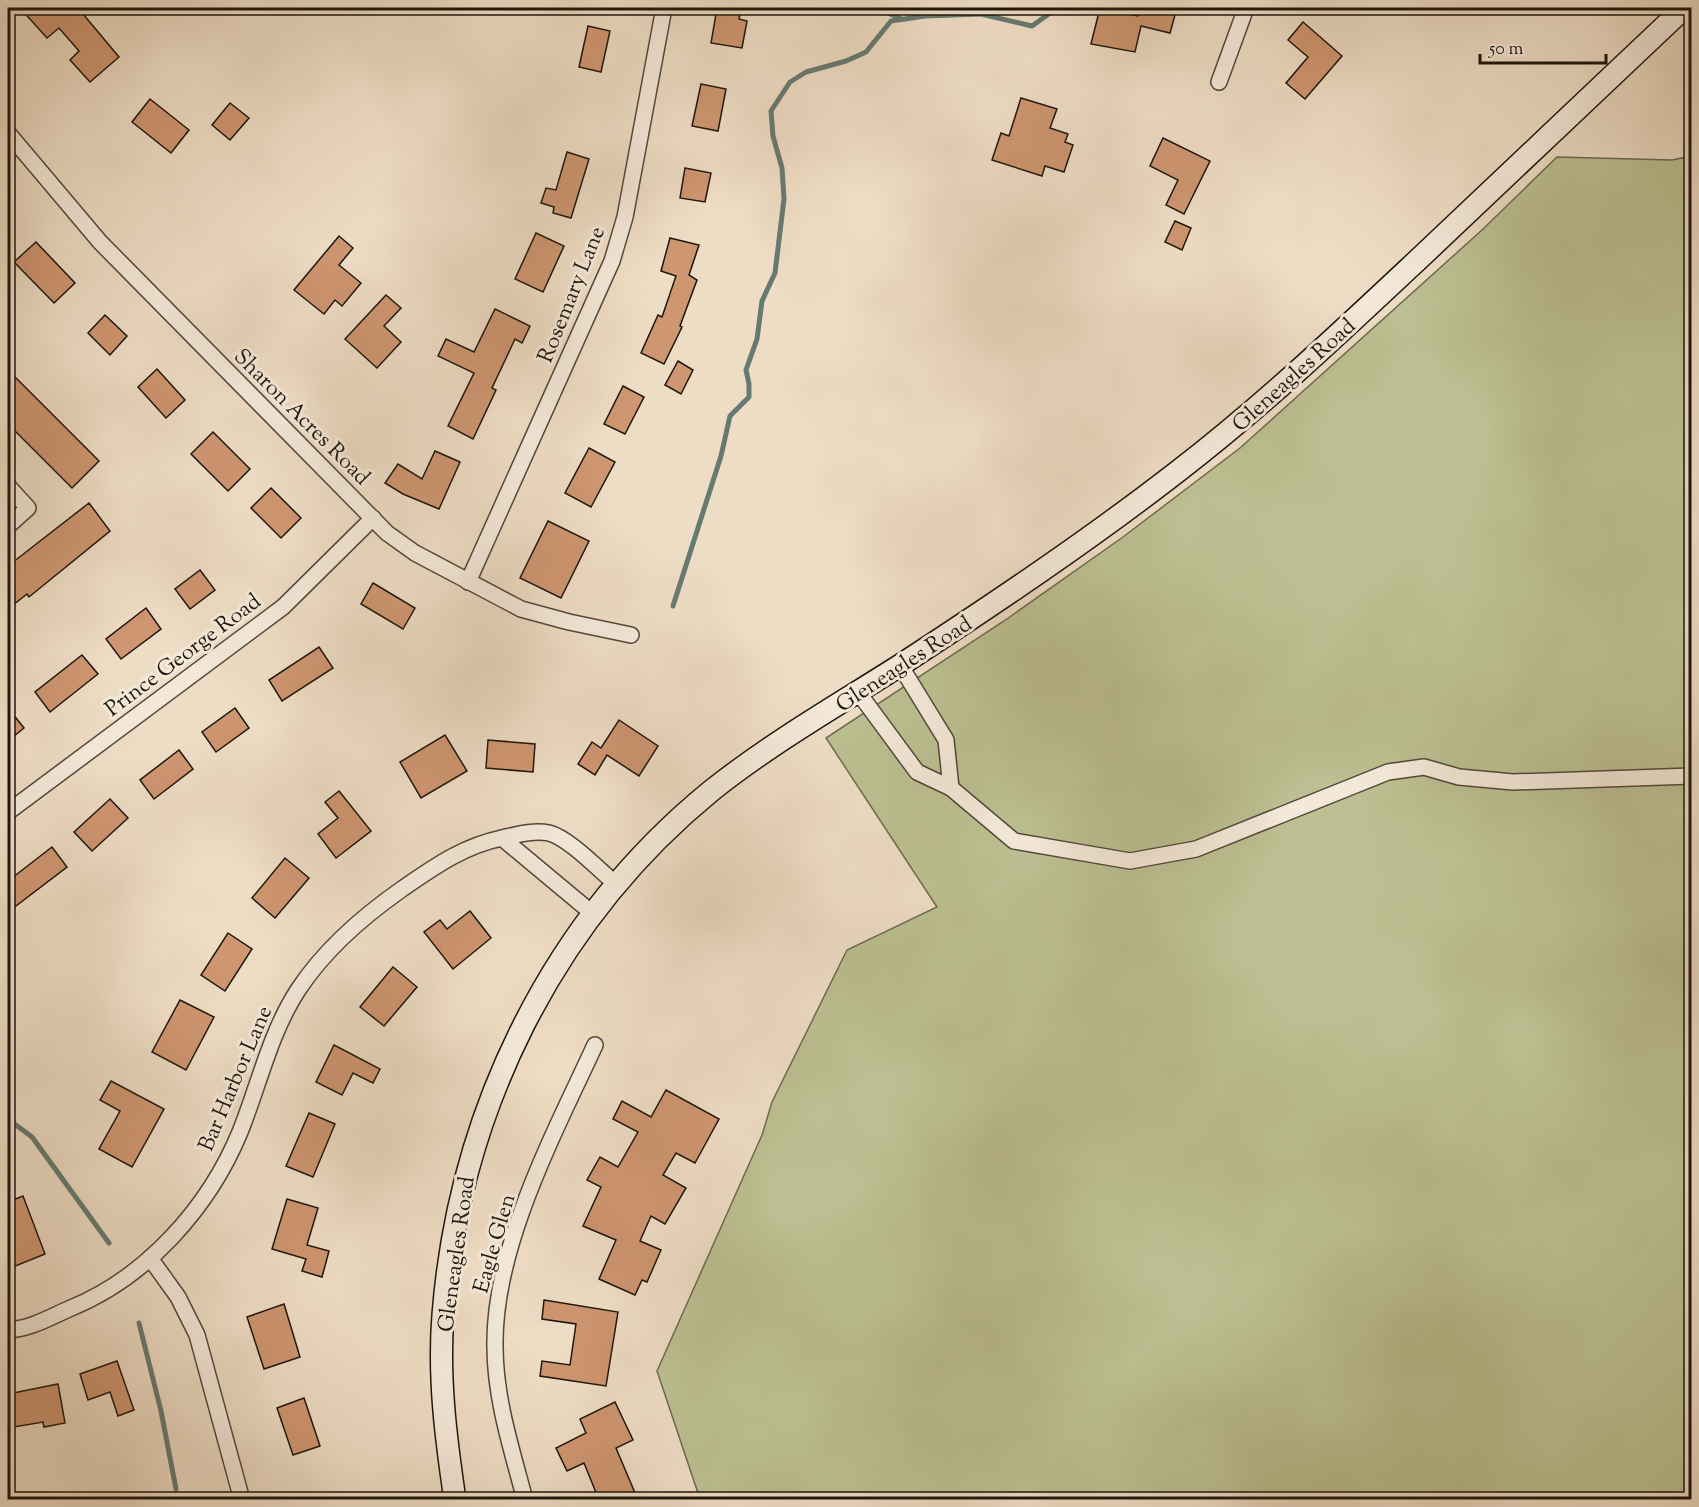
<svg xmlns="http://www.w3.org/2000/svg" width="1699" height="1507" font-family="'Sorts Mill Goudy',serif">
<rect width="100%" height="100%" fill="#eeddc5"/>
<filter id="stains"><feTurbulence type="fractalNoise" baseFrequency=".00333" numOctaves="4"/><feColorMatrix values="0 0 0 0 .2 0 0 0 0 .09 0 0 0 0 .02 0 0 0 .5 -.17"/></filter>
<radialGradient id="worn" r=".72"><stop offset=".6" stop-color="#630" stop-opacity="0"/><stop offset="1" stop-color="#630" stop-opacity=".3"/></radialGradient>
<!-- green -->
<path fill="#bcc092" stroke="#6c6b50" stroke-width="1.5" d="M1691,156v1343h-991l-43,-128 105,-236 10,-33 75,-152 90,-43 -111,-169 178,-117 119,-84 117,-89 242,-218 75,-73 115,3z"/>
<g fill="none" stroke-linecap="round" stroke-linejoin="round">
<!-- stream -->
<g stroke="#677a71" stroke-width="5">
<path d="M875,8l25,10"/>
<path d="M673,606l48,-150 9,-40 19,-19v-13l-3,-14 11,-31 5,-38 13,-28 9,-74 -2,-31 -9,-32 -2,-25 19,-29 16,-10 40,-11 20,-9 25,-31 34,-5 56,-2 51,12 25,-18"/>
<path d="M8,1119l24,18 77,106"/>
<path d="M139,1323l22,88 15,78"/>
</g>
</g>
<!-- building -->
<g fill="#ce9671" stroke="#1d160d" stroke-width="1.5">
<path d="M20,8h58l41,49 -29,25 -20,-22 9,-9 -20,-23 -12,10z"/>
<path d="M717,8h24l-2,11 8,2 -5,27 -31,-5z"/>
<path d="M1100,8l38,8 4,-8h3l30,7 -5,18 -29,-7 -6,26 -44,-8z"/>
<path d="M1303,22l39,34 -37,43 -19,-16 22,-26 -20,-17z"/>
<path d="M588,26l22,5 -9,41 -22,-5z"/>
<path d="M701,84l25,5 -8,42 -26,-5z"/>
<path d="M1021,98l36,11 -7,19 18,6 -3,8 8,3 -9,27 -19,-6 -3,10 -50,-16 9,-27 8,3z"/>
<path d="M150,99l39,31 -18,23 -39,-31z"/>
<path d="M230,103l19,15 -19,22 -18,-15z"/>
<path d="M1163,138l47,23 -26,53 -18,-9 12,-25 -28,-14z"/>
<path d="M567,152l22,7 -18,59 -18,-5 1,-6 -13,-4 5,-15 10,2z"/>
<path d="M685,168l26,5 -6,29 -25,-4z"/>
<path d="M1175,221l16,7 -9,22 -17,-8z"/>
<path d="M536,233l28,13 -21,46 -28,-13z"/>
<path d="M339,236l14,12 -14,17 22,18 -19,23 -7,-6 -11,14 -30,-24z"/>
<path d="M670,238l29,7 -10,30 8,5 -17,46 2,1 -18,37 -23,-11 17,-38 4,2 14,-41 -15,-5z"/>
<path d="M36,242l39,41 -21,20 -40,-41z"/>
<path d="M386,295l15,13 -17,18 17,16 -24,26 -32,-29z"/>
<path d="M495,309l35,17 -8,17 -7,-4 -23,49 4,2 -23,49 -25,-13 26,-53 -36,-17 8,-17 28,13z"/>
<path d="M105,315l22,21 -17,19 -22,-22z"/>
<path d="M678,361l15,9 -12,24 -16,-9z"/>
<path d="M157,369l28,31 -19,18 -28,-31z"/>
<path d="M8,370l91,91 -27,27 -64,-64z"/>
<path d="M623,386l21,11 -19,37 -21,-10z"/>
<path d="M213,432l37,37 -22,22 -37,-37z"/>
<path d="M589,448l26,14 -24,45 -26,-14z"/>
<path d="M435,451l25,11 -21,47 -36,-15 -18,-11 13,-19 24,15z"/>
<path d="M271,488l30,30 -20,20 -30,-30z"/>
<path d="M89,503l21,28 -81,66 -2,-3 -19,15v-43z"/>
<path d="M548,521l41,20 -28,57 -41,-20z"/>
<path d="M200,570l15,20 -25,19 -15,-20z"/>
<path d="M373,583l42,25 -12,21 -42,-25z"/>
<path d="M146,608l15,21 -40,30 -15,-20z"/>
<path d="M319,647l14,21 -51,33 -13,-21z"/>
<path d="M82,655l16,19 -48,38 -15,-20z"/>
<path d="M8,708l16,20 -16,13z"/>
<path d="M235,708l14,20 -33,24 -14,-20z"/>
<path d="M619,720l39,26 -19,30 -32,-21 -12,20 -17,-11 14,-22 9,6z"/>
<path d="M445,735l22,36 -46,27 -21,-36z"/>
<path d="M488,740l47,4 -2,28 -47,-4z"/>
<path d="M179,750l14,19 -39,30 -14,-19z"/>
<path d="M339,791l32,40 -35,27 -18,-24 20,-16 -13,-16z"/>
<path d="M110,799l18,19 -36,33 -18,-19z"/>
<path d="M52,847l15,20 -59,45v-31z"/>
<path d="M285,858l24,20 -34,40 -23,-20z"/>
<path d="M470,911l21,27 -38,31 -29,-37 16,-12 7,9z"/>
<path d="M228,933l24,16 -27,42 -24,-16z"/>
<path d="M393,967l24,20 -33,39 -24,-19z"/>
<path d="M180,1000l34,17 -28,53 -34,-18z"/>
<path d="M334,1045l46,24 -7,14 -20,-10 -11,22 -26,-13z"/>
<path d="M111,1081l53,28 -32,58 -33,-18 21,-38 -20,-11z"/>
<path d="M666,1090l53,29 -24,44 -19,-10 -13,22 23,13 -21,36 -14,-8 -11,25 21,9 -14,32 -5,-2 -7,15 -36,-16 17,-39 -33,-14 18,-39 -14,-7 13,-23 18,10 20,-35 -25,-13 9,-18 29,16z"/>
<path d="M309,1113l26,11 -22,53 -27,-11z"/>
<path d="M23,1196l22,58 -37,15v-67z"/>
<path d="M287,1199l31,9 -11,37 22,6 -7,26 -20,-6 4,-12 -34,-10z"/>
<path d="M544,1300l74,12 -12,74 -66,-10 2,-15 28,4 6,-41 -34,-5z"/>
<path d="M284,1304l16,53 -36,12 -17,-52z"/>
<path d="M117,1361l17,49 -16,6 -8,-24 -22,8 -8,-26z"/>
<path d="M58,1384l7,39 -21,4 -1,-5 -29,5 -6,-33z"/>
<path d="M304,1398l16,48 -27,9 -16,-47z"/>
<path d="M615,1402l18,38 -17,8 22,52h-39l-15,-37 -17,8 -11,-23 30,-15 -6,-14z"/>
</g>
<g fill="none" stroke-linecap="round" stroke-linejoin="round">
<!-- street casing -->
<g stroke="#51483b" stroke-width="18">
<g id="street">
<path d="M1219,82l27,-74"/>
<path d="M8,133l92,109 287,291 28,20 106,56 48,13 62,13"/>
<path d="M8,486l20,22 -20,18"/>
<path d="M468,582l144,-321 13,-44 39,-209"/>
<path d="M858,692l59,80 34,16 -5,-48 -46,-75"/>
<path d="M951,788l63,53 116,20 66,-12 192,-77 36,-5 35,10 54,5 179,-6"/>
<path d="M8,812l275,-205 90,-89"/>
<path d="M592,913l-90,-75c14,-3 31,-8 47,-5 20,5 51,38 67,51"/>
<path d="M150,1258l28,39 19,38 45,165"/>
<path d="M8,1330c23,-1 42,-13 63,-22 76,-31 138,-101 169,-176 19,-47 30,-99 58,-142 27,-41 64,-73 104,-101 32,-22 61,-43 100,-51"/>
<path d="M525,1500c-13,-50 -30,-101 -30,-153 -2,-99 59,-213 100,-302"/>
</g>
</g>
<!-- secondary casing -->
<g stroke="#1d160d" stroke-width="24">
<path id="secondary" d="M455,1500c-9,-61 -17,-123 -12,-185 16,-203 109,-394 268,-524 59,-47 125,-85 188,-125 95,-62 189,-125 278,-194 87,-67 166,-142 246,-217 87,-82 174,-165 261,-247"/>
</g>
<!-- street -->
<use href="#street" stroke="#f4e9d9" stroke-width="15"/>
<!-- secondary -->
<use href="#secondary" stroke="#f4e9d9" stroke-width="21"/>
</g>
<g text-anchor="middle" stroke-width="6" stroke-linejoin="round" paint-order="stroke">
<!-- street labels -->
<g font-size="22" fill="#1d160d" stroke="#f4e9d9">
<text transform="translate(570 294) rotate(-68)" y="8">Rosemary Lane</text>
<text transform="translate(1293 374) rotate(-42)" y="8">Gleneagles Road</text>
<text transform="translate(303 416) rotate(45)" y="8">Sharon Acres Road</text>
<text transform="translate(182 654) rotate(-37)" y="8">Prince George Road</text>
<text transform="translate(903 663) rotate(-33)" y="8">Gleneagles Road</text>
<text transform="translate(234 1078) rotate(-67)" y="8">Bar Harbor Lane</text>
<text transform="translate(493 1243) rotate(-74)" y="8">Eagle Glen</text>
<text transform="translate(455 1254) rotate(-82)" y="8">Gleneagles Road</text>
</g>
</g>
<!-- margin -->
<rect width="1699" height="1507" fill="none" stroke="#eeddc5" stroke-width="30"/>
<rect x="9" y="9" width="1681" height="1489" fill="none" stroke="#1d160d" stroke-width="3"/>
<rect x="15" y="15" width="1669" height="1477" fill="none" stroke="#1d160d" stroke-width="1.5"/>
<!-- scale -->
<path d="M1480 54v9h126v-9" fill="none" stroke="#1d160d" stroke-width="3"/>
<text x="1489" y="54" font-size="18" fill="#1d160d" stroke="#f4e9d9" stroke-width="4.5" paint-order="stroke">50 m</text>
<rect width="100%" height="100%" filter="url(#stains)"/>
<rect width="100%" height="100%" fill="url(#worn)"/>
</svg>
